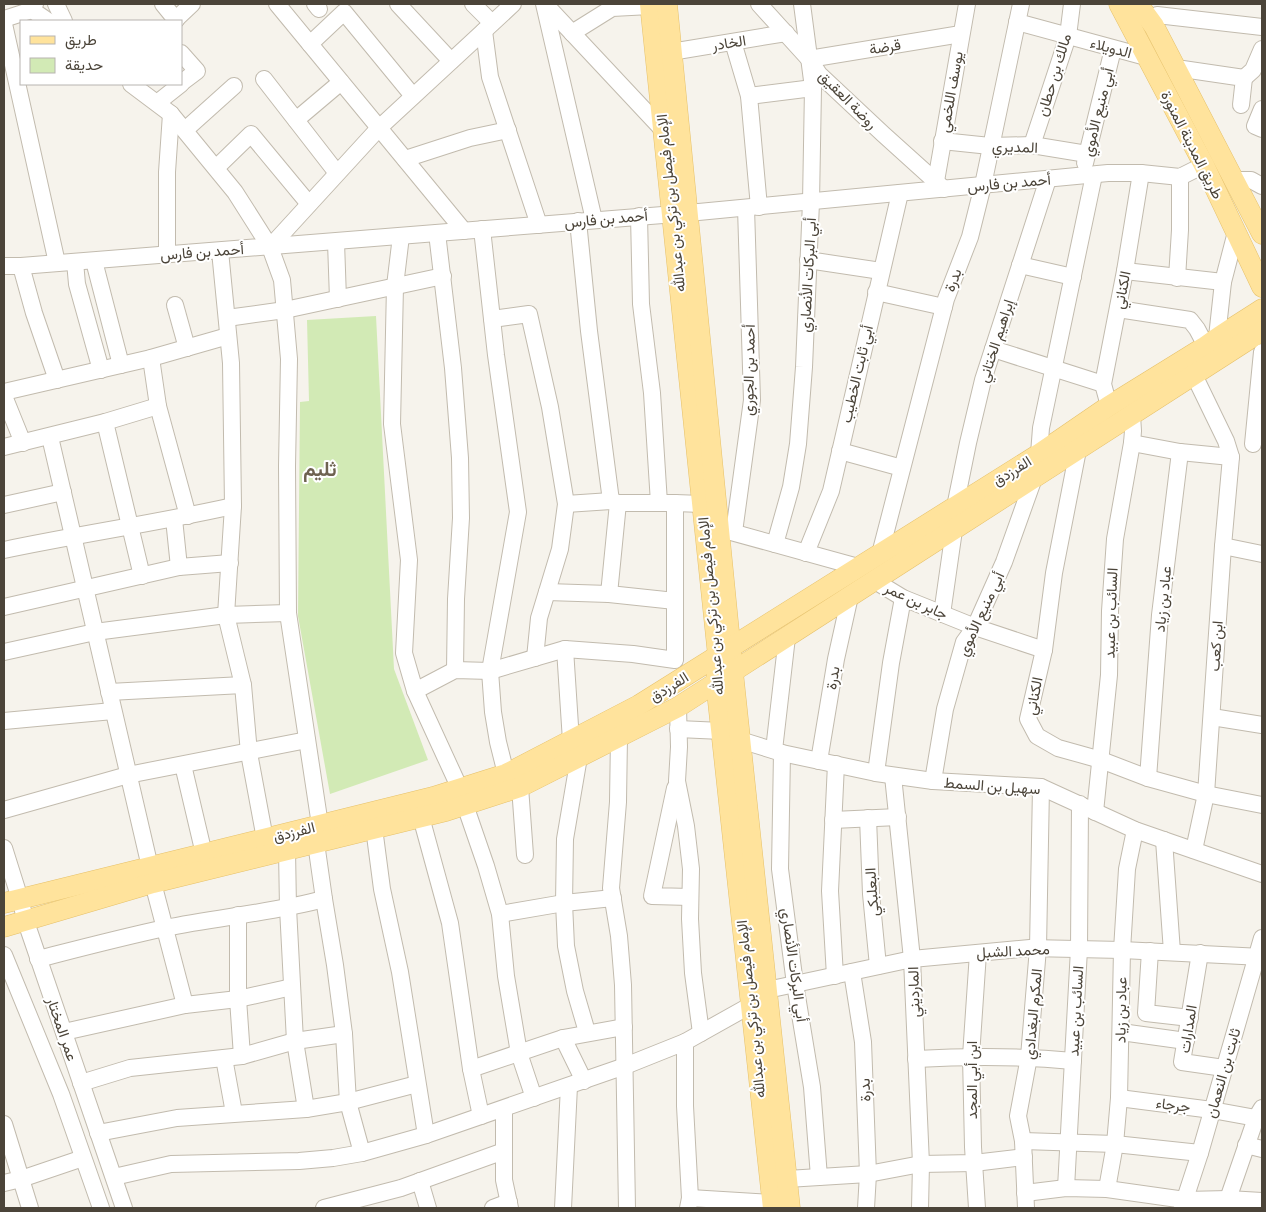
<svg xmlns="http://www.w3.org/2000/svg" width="1266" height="1212" font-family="Manrope,Vazirmatn,sans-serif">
<rect width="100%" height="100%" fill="#f6f3ec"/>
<!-- green -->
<path fill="#d2eab5" d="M376,316l18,353 34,91 -98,34 -32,-178 2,-214 9,-1 -2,-81z"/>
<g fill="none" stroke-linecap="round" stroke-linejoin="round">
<!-- minor casing -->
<g stroke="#c2bbae" stroke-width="18">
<g id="minor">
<path d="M56,4l8,17"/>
<path d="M163,4l13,16"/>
<path d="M277,4l187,227"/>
<path d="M315,4l4,5"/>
<path d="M398,4l53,57"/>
<path d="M473,4l19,19"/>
<path d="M544,4l50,216"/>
<path d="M545,4l118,126"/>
<path d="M759,4l50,55 10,15 64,60 61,55"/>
<path d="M32,10l16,11"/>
<path d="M1157,15l105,12"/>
<path d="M4,19l28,-9 3,-6"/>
<path d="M174,21l18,-17"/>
<path d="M1017,22l129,35"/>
<path d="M4,24l53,239"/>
<path d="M484,31l6,46 49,148"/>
<path d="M572,33l40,-25 38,-2"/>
<path d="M733,42l16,54 10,111"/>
<path d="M310,44l34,-32 69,84"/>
<path d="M671,52l115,-19"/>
<path d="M181,53l16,18 -16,12"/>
<path d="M809,59l152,-25"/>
<path d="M1176,68l68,10 -3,27"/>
<path d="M1244,78l9,-8 9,-21"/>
<path d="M264,79l73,94"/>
<path d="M131,84l40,30 64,78 35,55 12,33 7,79 -2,107 1,147 32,212"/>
<path d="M749,96l64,-8"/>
<path d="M157,103l24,-19"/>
<path d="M1262,109l-7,17 7,3"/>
<path d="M296,120l45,-38"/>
<path d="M185,130l49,-44"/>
<path d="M942,141l48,5 42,-1 55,9"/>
<path d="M1032,145l36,-109 4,-32"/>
<path d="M405,159l65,-21 38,-8"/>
<path d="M1085,163l28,-114"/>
<path d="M216,168l35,-34 58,70"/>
<path d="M1234,180h17l11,6"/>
<path d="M936,181l31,-177"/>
<path d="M639,216l2,88 11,89 7,110"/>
<path d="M578,221l11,110 22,170"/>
<path d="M482,229l14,126 22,157 -28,159 3,41 5,30 8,32"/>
<path d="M437,233l16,135 7,90 1,60 -5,81 -1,71"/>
<path d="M401,236l-6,50 -3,138 17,136 -5,93 11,38 45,98"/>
<path d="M336,242l2,57"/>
<path d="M270,247l109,-119 134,-124"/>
<path d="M220,251l11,112 2,143 -7,109 17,70 6,68 16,86"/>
<path d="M167,255v-83l4,-58"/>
<path d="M808,260l73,11"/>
<path d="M94,261l27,104"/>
<path d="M75,262l2,22 24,86"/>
<path d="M1020,265l53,12"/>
<path d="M4,266h17l667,-53 420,-40h33l39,4 24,-12"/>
<path d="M21,266l13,47 23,67"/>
<path d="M1125,271l98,11"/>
<path d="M1177,278l3,-48v-53"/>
<path d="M876,292l68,15"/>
<path d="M175,305l12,43"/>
<path d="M1118,309l72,11 7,9 9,17"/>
<path d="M227,318l58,-8 158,-34"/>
<path d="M492,319l37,-5 21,93 16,97 -6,45 -21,69 -4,40"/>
<path d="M1217,337l6,-55 13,-50"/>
<path d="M993,349l110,35"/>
<path d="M151,358l7,48 30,110"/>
<path d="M4,392l147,-34 77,-22"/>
<path d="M4,396l19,47"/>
<path d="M1109,406l-6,-22 22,-113 16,-98"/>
<path d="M105,422l37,154"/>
<path d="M50,437l100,430"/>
<path d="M1132,443l48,9 51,5"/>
<path d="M1253,444l9,-92"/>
<path d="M4,447l101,-25 53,-16"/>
<path d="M1078,450l-24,123 -10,77 -16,69 9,17 21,12 43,12 47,18 58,16 56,11"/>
<path d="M840,451l62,17"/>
<path d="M1039,454l2,-26 53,-253"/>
<path d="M566,504l45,-3 7,2h57l27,1"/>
<path d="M4,505l59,-13"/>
<path d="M955,507l13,-64 15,-63 65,-201"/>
<path d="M174,519l5,48"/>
<path d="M724,530l134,37"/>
<path d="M734,532l18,-132 -6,-192"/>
<path d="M775,544l16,-57 7,-43 6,-77 7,-165 2,-114 -11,-84"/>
<path d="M1223,546l39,8"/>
<path d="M4,550c76,-16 153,-27 229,-44"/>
<path d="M806,553l25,-62 69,-298"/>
<path d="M880,554l66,-255 24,-62 13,-52 38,-181"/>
<path d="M875,581l28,17 72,29 69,23"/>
<path d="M547,592l62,2 66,7"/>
<path d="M609,594l9,-91"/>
<path d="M4,607l175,-40 51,-4"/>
<path d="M942,614l12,-84"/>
<path d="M565,649l6,92"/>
<path d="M4,652l91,-20 131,-17 62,-2"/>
<path d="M415,691l40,-21 35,1 75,-22 68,5 42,6v-157"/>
<path d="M109,692l134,-7"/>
<path d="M678,707l1,40 -2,34 9,45 5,43 -1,50 3,54 8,60"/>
<path d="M1212,717l50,8"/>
<path d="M4,721l109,-10"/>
<path d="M678,729l44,2"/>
<path d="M619,737l-1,65 -7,86 8,48 4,49 4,223"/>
<path d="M740,740l42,13 94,20 57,8 108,6 94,43 127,44"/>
<path d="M774,750l13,-113"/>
<path d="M782,753l-2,116 15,115 17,103 7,90"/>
<path d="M579,757l-14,82 -1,64 2,43 9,45 12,41"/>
<path d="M819,761l17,-102 14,-63"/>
<path d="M183,765l21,89"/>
<path d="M876,773l15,-110 12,-65"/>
<path d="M893,776l19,183 9,205 -1,44"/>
<path d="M1148,778l12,-163 20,-163"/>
<path d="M933,781l12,-72 19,-67 11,-15 29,-65 30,-84"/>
<path d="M520,787l5,68"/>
<path d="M675,788l-23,108 38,1"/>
<path d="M465,805l21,61 14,48 6,62 13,77 15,45"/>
<path d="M4,810l124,-35 179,-35"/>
<path d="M1095,812l14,-137 1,-64 5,-72 17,-96 1,-12 -1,-16"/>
<path d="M421,817l29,106 21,146 10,47"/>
<path d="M868,818l3,76 7,72"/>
<path d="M833,820l65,-3"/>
<path d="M374,828l8,61 18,83 26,163"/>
<path d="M1164,840l8,112"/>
<path d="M316,843l8,56 11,66 9,69 4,68 14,51"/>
<path d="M4,848l16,51 6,23 98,286"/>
<path d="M287,850l1,58 7,133 11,68"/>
<path d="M1194,850l12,-56 17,-248 8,-89 -5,-16 -32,-66"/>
<path d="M153,883l32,122"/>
<path d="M500,914l64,-11 49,-5"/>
<path d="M238,915v84l4,57"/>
<path d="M1150,951l-4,62 44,5"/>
<path d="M1200,953l-18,109 42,6"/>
<path d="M4,955l57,139 40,114"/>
<path d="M38,959c43,-11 85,-22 127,-31 53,-11 106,-15 159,-29"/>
<path d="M852,972l11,70 5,132 -2,34"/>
<path d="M835,976l-5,-85 6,-127"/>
<path d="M767,990l145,-31 118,-11 92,2 140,7"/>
<path d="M64,1032l121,-27 53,-6 54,-12"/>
<path d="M1121,1032l65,9"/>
<path d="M563,1038l21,43"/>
<path d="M685,1042v64l5,92 -2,10"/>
<path d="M224,1058l10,55"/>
<path d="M916,1059c53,-3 105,-3 157,2"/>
<path d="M471,1069l92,-31 61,-11"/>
<path d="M81,1083l49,-15 112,-12 53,-15 49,-7"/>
<path d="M1119,1098l93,12 44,8"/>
<path d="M504,1109v71l6,28"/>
<path d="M4,1124l26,84"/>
<path d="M98,1133l79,-15 129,-9 42,-7 69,-18"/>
<path d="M1023,1141l92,3 85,9"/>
<path d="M1246,1145l16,4"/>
<path d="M114,1177l57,-13 128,-3 34,-3 29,-5 64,-18 199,-69 60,-24 66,-37"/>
<path d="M787,1179l81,-5 53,-10 53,-1 50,-6"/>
<path d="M420,1181l8,27"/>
<path d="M4,1183l17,-4 62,-21"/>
<path d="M1066,1188l13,-239 1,-145"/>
<path d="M1107,1189l8,-45 4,-46 3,-148 5,-81 8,-39"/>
<path d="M1025,1193l41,-5 41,1 78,11 43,-1 34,2"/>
<path d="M690,1198l82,5"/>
<path d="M1228,1199l28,-81 6,-10"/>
<path d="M324,1208l77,-20 103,-37"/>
<path d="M493,1208l16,-6"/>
<path d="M563,1208l6,-122"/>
<path d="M977,1208l-4,-61 -2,-91 7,-103"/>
<path d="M1026,1208l-3,-67 -5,-25 11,-59 9,-109 3,-161"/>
<path d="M1182,1208l18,-55 62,-215"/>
</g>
</g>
<!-- major casing -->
<g stroke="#e6c16a" stroke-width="21">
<g id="major">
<path d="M650,4l68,652 -2,27 57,525"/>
<path d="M667,4l66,668 57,536"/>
<path d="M1119,4l85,161 58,122"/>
<path d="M1138,4l16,22 108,208"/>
<path d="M4,903l429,-106 73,-23 133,-69 400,-251 70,-48 97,-60c17,-13 38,-25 56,-37"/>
<path d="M4,927l149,-44 293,-72 74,-24 158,-80 584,-376"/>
</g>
</g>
<!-- minor -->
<use href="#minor" stroke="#fff" stroke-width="16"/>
<!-- major -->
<use href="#major" stroke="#ffe39c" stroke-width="20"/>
</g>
<g text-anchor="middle" stroke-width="4" stroke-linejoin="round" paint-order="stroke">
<!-- street labels -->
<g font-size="15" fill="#4b4439" stroke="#fff">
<text transform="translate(729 43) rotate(-9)" y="5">الخادر</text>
<text transform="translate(885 47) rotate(-9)" y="5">قرضة</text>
<text transform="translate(1111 48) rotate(15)" y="5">الدويلاء</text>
<text transform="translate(1054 75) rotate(-73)" y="5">مالك بن حطان</text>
<text transform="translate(951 92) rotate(-80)" y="5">يوسف اللخمي</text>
<text transform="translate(848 100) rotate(45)" y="5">روضة العقيق</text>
<text transform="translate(1098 112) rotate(-76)" y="5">أبي منيع الأموي</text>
<text transform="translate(1192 145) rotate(63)" y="5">طريق المدينة المنورة</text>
<text transform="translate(1015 147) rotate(2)" y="5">المديري</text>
<text transform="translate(1009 183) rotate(-5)" y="5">أحمد بن فارس</text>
<text transform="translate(671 203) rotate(-96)" y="5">الإمام فيصل بن تركي بن عبدالله</text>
<text transform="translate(606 219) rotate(-5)" y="5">أحمد بن فارس</text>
<text transform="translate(202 252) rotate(-4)" y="5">أحمد بن فارس</text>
<text transform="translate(808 275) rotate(-87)" y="5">أبي البركات الأنصاري</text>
<text transform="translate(953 280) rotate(-69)" y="5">بدرة</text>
<text transform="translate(1122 290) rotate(-79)" y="5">الكناني</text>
<text transform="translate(996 341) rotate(-72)" y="5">إبراهيم الختاني</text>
<text transform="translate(749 370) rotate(-89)" y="5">أحمد بن الجوري</text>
<text transform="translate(857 374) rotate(-77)" y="5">أبي ثابت الخطيب</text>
<text transform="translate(1012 471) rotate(-32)" y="5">الفرزدق</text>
<text transform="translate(1163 599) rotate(-84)" y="5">عباد بن زياد</text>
<text transform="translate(916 601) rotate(25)" y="5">جابر بن عمر</text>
<text transform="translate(711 606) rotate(-95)" y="5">الإمام فيصل بن تركي بن عبدالله</text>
<text transform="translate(1111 613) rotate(-88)" y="5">السائب بن عبيد</text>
<text transform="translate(981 614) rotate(-65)" y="5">أبي منيع الأموي</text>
<text transform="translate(1216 646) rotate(-86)" y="5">ابن كعب</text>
<text transform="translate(833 678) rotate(-81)" y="5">بدرة</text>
<text transform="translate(669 687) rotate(-32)" y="5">الفرزدق</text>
<text transform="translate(1034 696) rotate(-79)" y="5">الكناني</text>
<text transform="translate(992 786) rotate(4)" y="5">سهيل بن السمط</text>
<text transform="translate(294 832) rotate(-14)" y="5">الفرزدق</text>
<text transform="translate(872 892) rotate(-94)" y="5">البعلبكي</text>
<text transform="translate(1013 951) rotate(-3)" y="5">محمد الشبل</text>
<text transform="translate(794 965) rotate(82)" y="5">أبي البركات الأنصاري</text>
<text transform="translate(914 992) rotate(-92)" y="5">المارديني</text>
<text transform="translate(751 1009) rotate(-96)" y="5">الإمام فيصل بن تركي بن عبدالله</text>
<text transform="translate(1121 1010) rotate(-89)" y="5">عباد بن زياد</text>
<text transform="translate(1076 1011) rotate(-87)" y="5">السائب بن عبيد</text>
<text transform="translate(1033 1014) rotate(-85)" y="5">المكرم البغدادي</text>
<text transform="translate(62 1029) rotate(71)" y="5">عمر المختار</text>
<text transform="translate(1188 1029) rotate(-81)" y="5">المدارات</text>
<text transform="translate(1223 1073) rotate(-74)" y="5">ثابت بن النعمان</text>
<text transform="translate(972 1080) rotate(-90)" y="5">ابن أبي المجد</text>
<text transform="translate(865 1090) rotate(-92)" y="5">بدرة</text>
<text transform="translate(1173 1105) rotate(7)" y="5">جرجاء</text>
</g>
<!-- district labels -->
<g font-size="20" font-weight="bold" fill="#6e6250" stroke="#fff">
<text x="320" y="476">ثليم</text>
</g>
</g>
<!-- border -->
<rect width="1266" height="1212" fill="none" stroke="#4b4439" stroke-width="10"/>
<!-- legend -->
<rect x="20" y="20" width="162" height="65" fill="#ffffff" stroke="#b7b4b0"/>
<rect x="30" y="36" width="25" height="8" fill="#ffe39c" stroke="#b7b4b0"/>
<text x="65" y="45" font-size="15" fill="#4b4439">طريق</text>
<rect x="30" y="58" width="25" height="15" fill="#d2eab5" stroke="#b7b4b0"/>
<text x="65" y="70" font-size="15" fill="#4b4439">حديقة</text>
</svg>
